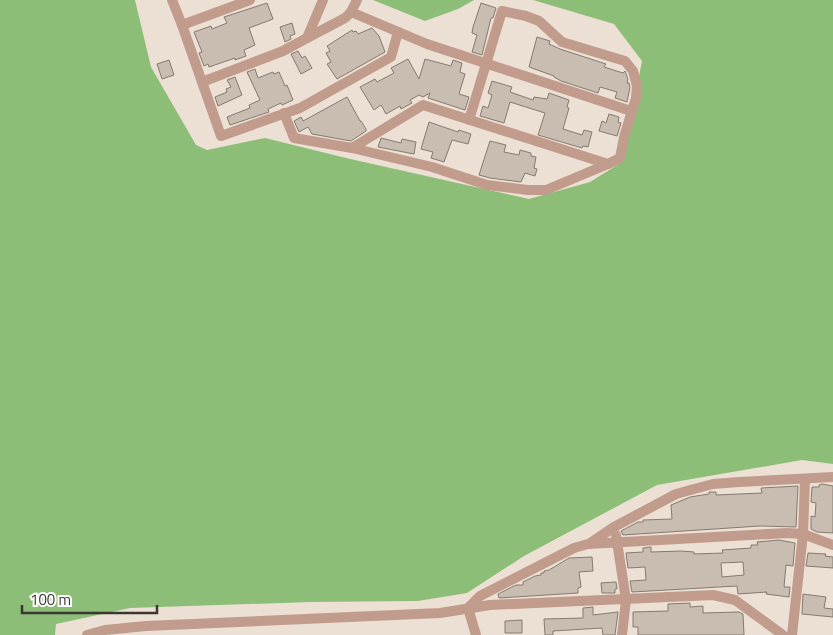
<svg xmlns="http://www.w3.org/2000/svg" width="833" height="635" font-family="'Titillium Web',sans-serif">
<rect width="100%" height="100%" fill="#ece0d4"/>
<!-- forest -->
<g fill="#8cbe78">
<path d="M0,0h135l16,67 45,78 11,5 58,-12 81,20 183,41 61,-17 32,-20 20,-101 -28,-37 -81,-24h300v464l-31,-4 -145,25 -133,71 -57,37 -49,8 -107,1 -181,6 -74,16 -1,11h-55z"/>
<path d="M373,0h101l-16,9 -33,12z"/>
</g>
<!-- building -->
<g fill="#c9bdb2" stroke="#857a6f" fill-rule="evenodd">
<path d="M267,3l6,16 -24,9 6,17 -11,5 2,6 -11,4v-2l-26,9 -1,-3 -4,2 -5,-13 3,-1 -8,-20 17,-6 1,3 15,-6 -3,-6z"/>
<path d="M481,3l15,5 -3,10h-2l-9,37 -10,-3 5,-17 -5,-2 1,-6z"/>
<path d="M292,23l3,11 -5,2 1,3 -6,3 -5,-15z"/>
<path d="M372,28l7,8 6,16 -48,27 -10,-15 4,-2 -5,-9 4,-2 -3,-5 25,-16 1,2 3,-1 2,3z"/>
<path d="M537,37l13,4 -1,3 11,5 46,15 -2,3 19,6 2,-2 3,8 -1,4h2l1,4 -3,15 -12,-4 2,-6 -17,-5 -2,6 -37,-12 -7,-4v-1l-25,-9z"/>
<path d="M298,51l4,7 3,-2 7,12 -11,6 -10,-20z"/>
<path d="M408,59l11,20 6,-20 26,7 2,-6 9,3 -2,9 5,2 -6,20 10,3 -4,13 -37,-12 2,-5 -7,4 -4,-2 -9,5 2,3 -11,6 -1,-3 -14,8 -5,-9 -7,5 -14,-23 15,-8 2,3 17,-9 -3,-5z"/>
<path d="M169,60l5,15 -12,4 -5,-15z"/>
<path d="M255,69l3,9 15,-6 1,2 5,-2 6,14 2,-1 6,15 -11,5 -1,-2 -13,6 1,3 -39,13 -3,-8 23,-9 -1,-3 11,-5 -13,-28z"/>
<path d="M235,77l7,18 -24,11 -3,-9 12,-5 -1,-3 5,-2 -4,-7z"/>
<path d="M492,81l20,6 -2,5 23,8 1,-3 13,2 2,-6 20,7 -2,7 2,1 -6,21 19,6 2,-5 8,2 -4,15 -5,-1 -1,2 -44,-13 7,-22 -35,-11 -6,21 -24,-7 3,-10 5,2 4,-13 -4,-2z"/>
<path d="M347,97l13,24h1l5,8v2l-15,10 -39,-7 -4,-7 -9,5 -5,-11 7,-4 2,4z"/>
<path d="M609,114l10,3 -1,5 3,1 -4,13 -18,-5 3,-10 4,2z"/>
<path d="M429,122l29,10 1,-2 12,4 -3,10 -16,-4 -8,22 -13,-4 2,-6 -12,-3z"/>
<path d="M381,138l20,5 1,-4 14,3 -2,12 -36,-7z"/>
<path d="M490,141l16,4 -2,7 15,3 1,-5 11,3v3l5,1 -2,11 3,1 -2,7 -10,-3 -4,9 -31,-4 -11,-3z"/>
<path d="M822,484l11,2v47l-16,-1 -6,-3v-13l4,1 1,-14 -5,-1 1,-15h7v-2z"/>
<path d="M798,486l-2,41 -36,-1 -137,9 -2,-4 17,-9h5v-2l29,-1 -1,-14 19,-8 19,-3v-2h7v3l46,-2 -1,-5z"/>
<path d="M779,540l16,3 -2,23 -7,-1 -2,22h6l-1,10 -23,-3 1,-2 -29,2 -1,-8 -105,6 -2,-11 16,-1 -1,-13 -17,1 -2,-15 17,-1v-4l8,-1v5l30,-1 13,1v2l29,-1 -1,-3 29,-2v-3h7l-1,-3zM743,562l1,13 -22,2 -1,-14z"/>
<path d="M808,553l18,1 -1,2 8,1v11l-27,-2z"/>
<path d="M592,557l1,14 -14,1 2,15 -3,1v5l-79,5 -1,-4 18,-9h7v-3l12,-6 6,-1v-2h3v-2l5,-1 20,-12z"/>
<path d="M615,582h1l1,7h-2v4h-13l-1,-10z"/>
<path d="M803,594l23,3 -2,11 9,1v8l-31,-3z"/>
<path d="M690,603v4l13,-1v7l36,-1 4,2 1,21h-106v-8h-5v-15l35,-1v-7z"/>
<path d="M593,607v8l25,-3 -3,23h-12l-1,-7 -49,3v4h-8l-1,-16 39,-1v-10z"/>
<path d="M522,620v13h-17v-12z"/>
</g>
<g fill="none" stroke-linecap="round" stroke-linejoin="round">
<!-- minor -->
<g stroke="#c19c8c" stroke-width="10">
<path d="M172,0l10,25 39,111 79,-28 91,-51 7,-25"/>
<path d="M351,12l76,32 204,67"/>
<path d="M182,25l68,-25"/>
<path d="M307,38l16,-38"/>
<path d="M202,82l81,-31 24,-13 38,-20 6,-6 6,-12"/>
<path d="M284,113l10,25 58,10 71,-43 185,59 12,-6 4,-21 12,-39 1,-12 -4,-15 -8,-10 -63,-19 -23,-21 -13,-5 -24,-5 -33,109"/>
<path d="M352,148l80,19 55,18 41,5h18l62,-26"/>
<path d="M616,535l10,65 -4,35"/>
<path d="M589,544l25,-17 62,-33 18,-5 19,-5 26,-2 94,-5"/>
<path d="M468,608l12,-12 94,-48 14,-4 199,-11 16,1 30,11"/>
<path d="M468,608l8,27"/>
<path d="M87,635l18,-5 41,-4 294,-13 50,-8 223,-10 22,5 48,35"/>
<path d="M792,635l11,-101 2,-55"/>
</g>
</g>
<!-- scale -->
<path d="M22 605v8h135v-8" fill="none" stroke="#3b3631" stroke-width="2.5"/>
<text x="30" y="605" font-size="15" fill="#3b3631" stroke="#ffffff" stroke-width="4" paint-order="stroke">100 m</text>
</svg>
